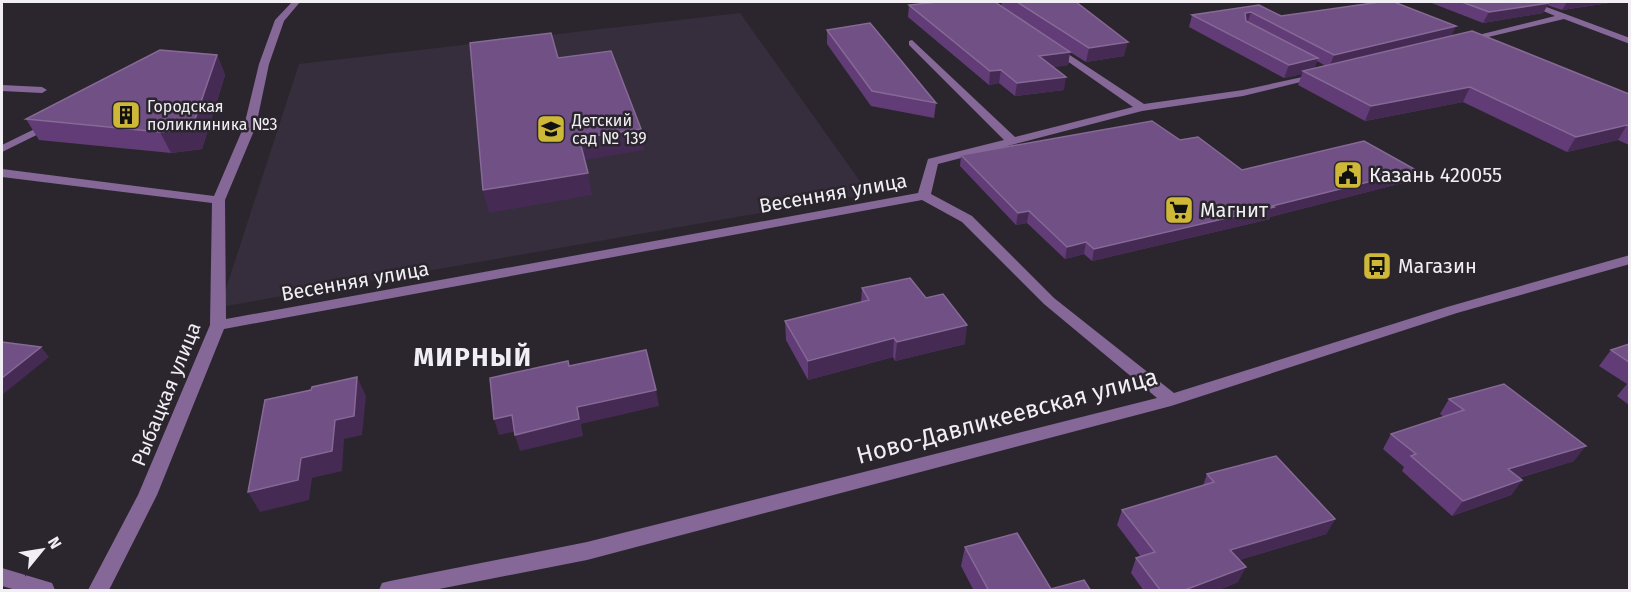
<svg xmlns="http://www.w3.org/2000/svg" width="1631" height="592" font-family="'Fira Sans',sans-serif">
<rect width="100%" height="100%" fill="#2b262e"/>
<!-- built -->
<path fill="#362e3c" d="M740,13l129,181 -649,113 79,-243z"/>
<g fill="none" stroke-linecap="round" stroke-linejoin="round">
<!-- minor -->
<g fill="#856897" fill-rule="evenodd">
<path d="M292,2h8l-16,19 -15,43 -13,62 -31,74 1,119 692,-126 10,-34 76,-19 -95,-95v-4l3,-1 103,97 118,-30 -83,-58 -2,-2 5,-3 91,60 99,-14 78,-17v4l-78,19 -101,15 -204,53 -7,30 41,22 82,82 120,95 273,-86 183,-52v9l-173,49 -286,93 -584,154 -153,30h-55l3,-7 8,-2 197,-39 570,-144 -113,-94 -82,-82 -40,-22 -698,129 -67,166 -48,95h-21l50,-95 72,-170 2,-122 -210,-26v-8l212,27 30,-70 15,-62 16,-44z"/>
<path d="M1522,2h11l97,36v6l-66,-25 -101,24 -5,-3 97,-24z"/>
<path d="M2,85l40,2 5,3 -5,3 -40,-2z"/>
<path d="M53,120l6,3 -2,2 -55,27v-7z"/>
<path d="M2,568l50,15 3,7h-39l-14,-4z"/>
</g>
</g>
<!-- wall -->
<g fill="#623c77" fill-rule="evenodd">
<path d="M1002,2h74l48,54 -38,6 -16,-10 -2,13 -15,2 11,23 -49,6 -16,-13 -10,2 -81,-68 1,-12 92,1z"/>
<path d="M1429,2h187l-54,8 -15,-5 -4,8 -60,10z"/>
<path d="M1259,5l22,11 170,20 178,58v51l-11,-5 -51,12 -104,-50 -98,19 -67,-36 4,-11 -18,4 -95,-51 3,-12zM1317,61l9,5 -12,2z"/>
<path d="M827,30l109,73 -2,15 -63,-12 -44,-62z"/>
<path d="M217,55l8,20 -23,74 -31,4 -132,-13 -13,-21z"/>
<path d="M1180,140l62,30h174l-6,11 -140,36v2l-178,42 -8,-7 -19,5 -38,-36 -11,2 -56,-59 1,-11z"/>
<path d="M862,288l64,10 39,46 -70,17 -2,-4 -85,23 -22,-40 -1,-19 76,-19z"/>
<path d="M1629,344v61l-12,-9 10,-12 -28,-18 12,-16z"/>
<path d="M1449,399l125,62 -55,17 3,2 -11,15 -59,21 -50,-45 2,-4 -21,-18 8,-15 53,-17 -4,-3z"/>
<path d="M1207,474l128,45 -9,15 -87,26 -1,22 -22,9h-72l-13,-18 5,-15 5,-1 -24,-32 5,-15 81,-24z"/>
<path d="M965,547l86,42 40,2h-117l-13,-25z"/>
</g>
<!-- shaded-wall -->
<g fill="#452b54">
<path d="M1567,2h49l-54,8z"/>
<path d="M1549,3l-6,10 -60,10 6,-11z"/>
<path d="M1251,12l-4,12 -6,2 4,-13z"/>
<path d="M1456,26l-6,13 -121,29 5,-13z"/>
<path d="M1128,42l-4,14 -38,6 3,-14z"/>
<path d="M1070,52l-2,13 -31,5 2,-14z"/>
<path d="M217,55l8,20 -23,74 -31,4 -11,-21z"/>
<path d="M1318,58l-5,13h-10l-1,3 -18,4 5,-13z"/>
<path d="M1001,70l-2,13 -10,2 1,-14z"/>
<path d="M1066,77l-2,13 -49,6 2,-13z"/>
<path d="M1470,87l-7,15 -98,19 6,-15z"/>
<path d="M1627,125l-9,15 -51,12 9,-15z"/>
<path d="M641,129l3,21 -61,10 -4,-22z"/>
<path d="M1416,170l-6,11 -140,36v2l-178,42 2,-12z"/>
<path d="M588,173l4,22 -103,18 -6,-23z"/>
<path d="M1029,211l-2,12 -11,2 2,-12z"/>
<path d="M1086,242l-2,12 -19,5 2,-12z"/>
<path d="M967,325l-2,19 -70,17 2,-19z"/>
<path d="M894,338l-1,19 -85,23v-19z"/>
<path d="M41,347l8,10 -47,38v-17z"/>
<path d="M357,377l9,19 -4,39 -18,4 -2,32 -30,7 -3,22 -49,12 -12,-20 53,-34z"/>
<path d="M656,390l3,16 -78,18 2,12 -63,15 -5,-16 62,-28z"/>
<path d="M512,415l5,16 -18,4 -5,-16z"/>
<path d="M1586,446l-12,15 -76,23 10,-15z"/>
<path d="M1522,480l-11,15 -59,21 11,-15z"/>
<path d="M1335,519l-9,15 -103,31 7,-15z"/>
<path d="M1246,567l-8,15 -22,9h-34z"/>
</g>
<!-- building -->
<g fill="#715085" stroke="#866996" stroke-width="1.5">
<path d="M938,2h57l75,50 -31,4 27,21 -49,6 -16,-13 -11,1 -81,-66z"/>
<path d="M1017,2h59l52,40 -39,6z"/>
<path d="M1380,2h14l62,24 -122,29 -83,-43 -6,1 1,8 72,37 -29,7 -97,-50 67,-10 22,11z"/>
<path d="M1462,2h84l3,1 -60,9z"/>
<path d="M870,23l66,80 -64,-12 -45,-61z"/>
<path d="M1472,31l157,63v32l-2,-1 -51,12 -106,-50 -99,19 -68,-35z"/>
<path d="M551,33l7,25 53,-7 30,78 -62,9 9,35 -105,17 -13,-147z"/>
<path d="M160,50l57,5 -25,73 -32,4 -134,-13z"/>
<path d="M1152,121l28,19 18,-3 44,33 122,-29 52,29 -144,36 2,1 -180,42 -8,-7 -19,5 -38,-36 -11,2 -57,-58z"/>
<path d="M910,278l16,20 17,-4 24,31 -70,17 -3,-4 -86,23 -23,-40 84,-21 -7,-12z"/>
<path d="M2,342l39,5 -39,31z"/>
<path d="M1629,344v18l-18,-12z"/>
<path d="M646,350l10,40 -79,17 2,12 -64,16 -3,-20 -18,4 -4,-41 78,-17 1,5z"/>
<path d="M357,377l-3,39 -19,4 -3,31 -31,7 -3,22 -50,12 17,-92 46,-10 1,-3z"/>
<path d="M1504,384l82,62 -78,23 14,11 -59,21 -52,-45 5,-2 -25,-20 73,-24 -15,-11z"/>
<path d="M1276,456l59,63 -105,31 16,17 -64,24h-21l-25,-33 19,-6 -33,-42 92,-28 -7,-8z"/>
<path d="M1017,533l34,56 33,-9 7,11h-102l-24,-44z"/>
</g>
<!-- icons -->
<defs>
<g id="building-square" transform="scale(1.5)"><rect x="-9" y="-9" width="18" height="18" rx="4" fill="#cfb837" stroke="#2b262e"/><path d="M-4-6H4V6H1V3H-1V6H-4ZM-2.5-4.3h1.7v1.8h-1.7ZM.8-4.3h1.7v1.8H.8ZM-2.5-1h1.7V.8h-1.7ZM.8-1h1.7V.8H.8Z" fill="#111"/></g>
<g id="school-square" transform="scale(1.5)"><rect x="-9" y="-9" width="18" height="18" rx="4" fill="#cfb837" stroke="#2b262e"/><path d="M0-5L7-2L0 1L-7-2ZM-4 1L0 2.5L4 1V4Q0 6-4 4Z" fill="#111"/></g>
<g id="civic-square" transform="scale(1.5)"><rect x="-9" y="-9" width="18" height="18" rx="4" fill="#cfb837" stroke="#2b262e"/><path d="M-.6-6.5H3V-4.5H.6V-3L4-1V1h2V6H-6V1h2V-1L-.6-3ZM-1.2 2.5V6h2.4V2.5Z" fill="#111"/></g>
<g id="supermarket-square" transform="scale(1.5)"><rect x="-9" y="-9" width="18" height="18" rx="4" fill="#cfb837" stroke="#2b262e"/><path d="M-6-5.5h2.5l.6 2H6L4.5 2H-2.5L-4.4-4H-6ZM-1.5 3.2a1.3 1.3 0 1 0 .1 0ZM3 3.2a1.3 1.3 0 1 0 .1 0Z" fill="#111"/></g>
<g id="bus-square" transform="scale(1.5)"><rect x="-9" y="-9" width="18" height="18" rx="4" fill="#cfb837" stroke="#2b262e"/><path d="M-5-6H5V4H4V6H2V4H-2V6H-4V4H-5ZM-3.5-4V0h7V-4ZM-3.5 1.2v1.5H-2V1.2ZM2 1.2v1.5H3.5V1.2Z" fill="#111"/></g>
</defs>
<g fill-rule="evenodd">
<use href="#building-square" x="126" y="115"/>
<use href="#school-square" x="551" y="129"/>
<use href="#civic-square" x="1348" y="175"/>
<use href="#supermarket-square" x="1179" y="210"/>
<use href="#bus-square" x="1377" y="266"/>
</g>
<g text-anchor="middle" stroke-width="5" stroke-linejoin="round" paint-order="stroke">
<!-- far-poi labels -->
<g font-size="16" fill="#f2eff4" stroke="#2b262e" text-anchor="start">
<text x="147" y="112">Городская<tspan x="147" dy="18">поликлиника №3</tspan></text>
<text x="572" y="126">Детский<tspan x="572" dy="18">сад № 139</tspan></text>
</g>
<!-- poi labels -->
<g font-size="20" fill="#f2eff4" stroke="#2b262e" text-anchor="start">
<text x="1369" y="182">Казань 420055</text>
<text x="1200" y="217">Магнит</text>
<text x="1398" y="273">Магазин</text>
</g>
<!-- street labels -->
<g font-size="20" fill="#f2eff4" stroke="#2b262e">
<text transform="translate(833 193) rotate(-10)" y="7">Весенняя улица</text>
<text transform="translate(355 281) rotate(-10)" y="7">Весенняя улица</text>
<text transform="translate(166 394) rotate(-68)" y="7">Рыбацкая улица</text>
</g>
<!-- near-street labels -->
<g font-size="24" fill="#f2eff4" stroke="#2b262e">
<text transform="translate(1007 416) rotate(-15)" y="8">Ново-Давликеевская улица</text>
</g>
<!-- district labels -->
<g font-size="26" font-weight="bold" letter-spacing="1.5" fill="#f2eff4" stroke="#2b262e">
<text x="473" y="366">МИРНЫЙ</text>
</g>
</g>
<!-- border -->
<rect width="1631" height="592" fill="none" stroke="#f2eff4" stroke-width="6"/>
<!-- north arrow -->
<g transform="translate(42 550) rotate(60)" stroke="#2b262e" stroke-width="4.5" paint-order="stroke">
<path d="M0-4.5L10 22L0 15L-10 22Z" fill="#f2eff4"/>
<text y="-9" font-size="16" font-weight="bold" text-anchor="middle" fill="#f2eff4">N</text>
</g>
</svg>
